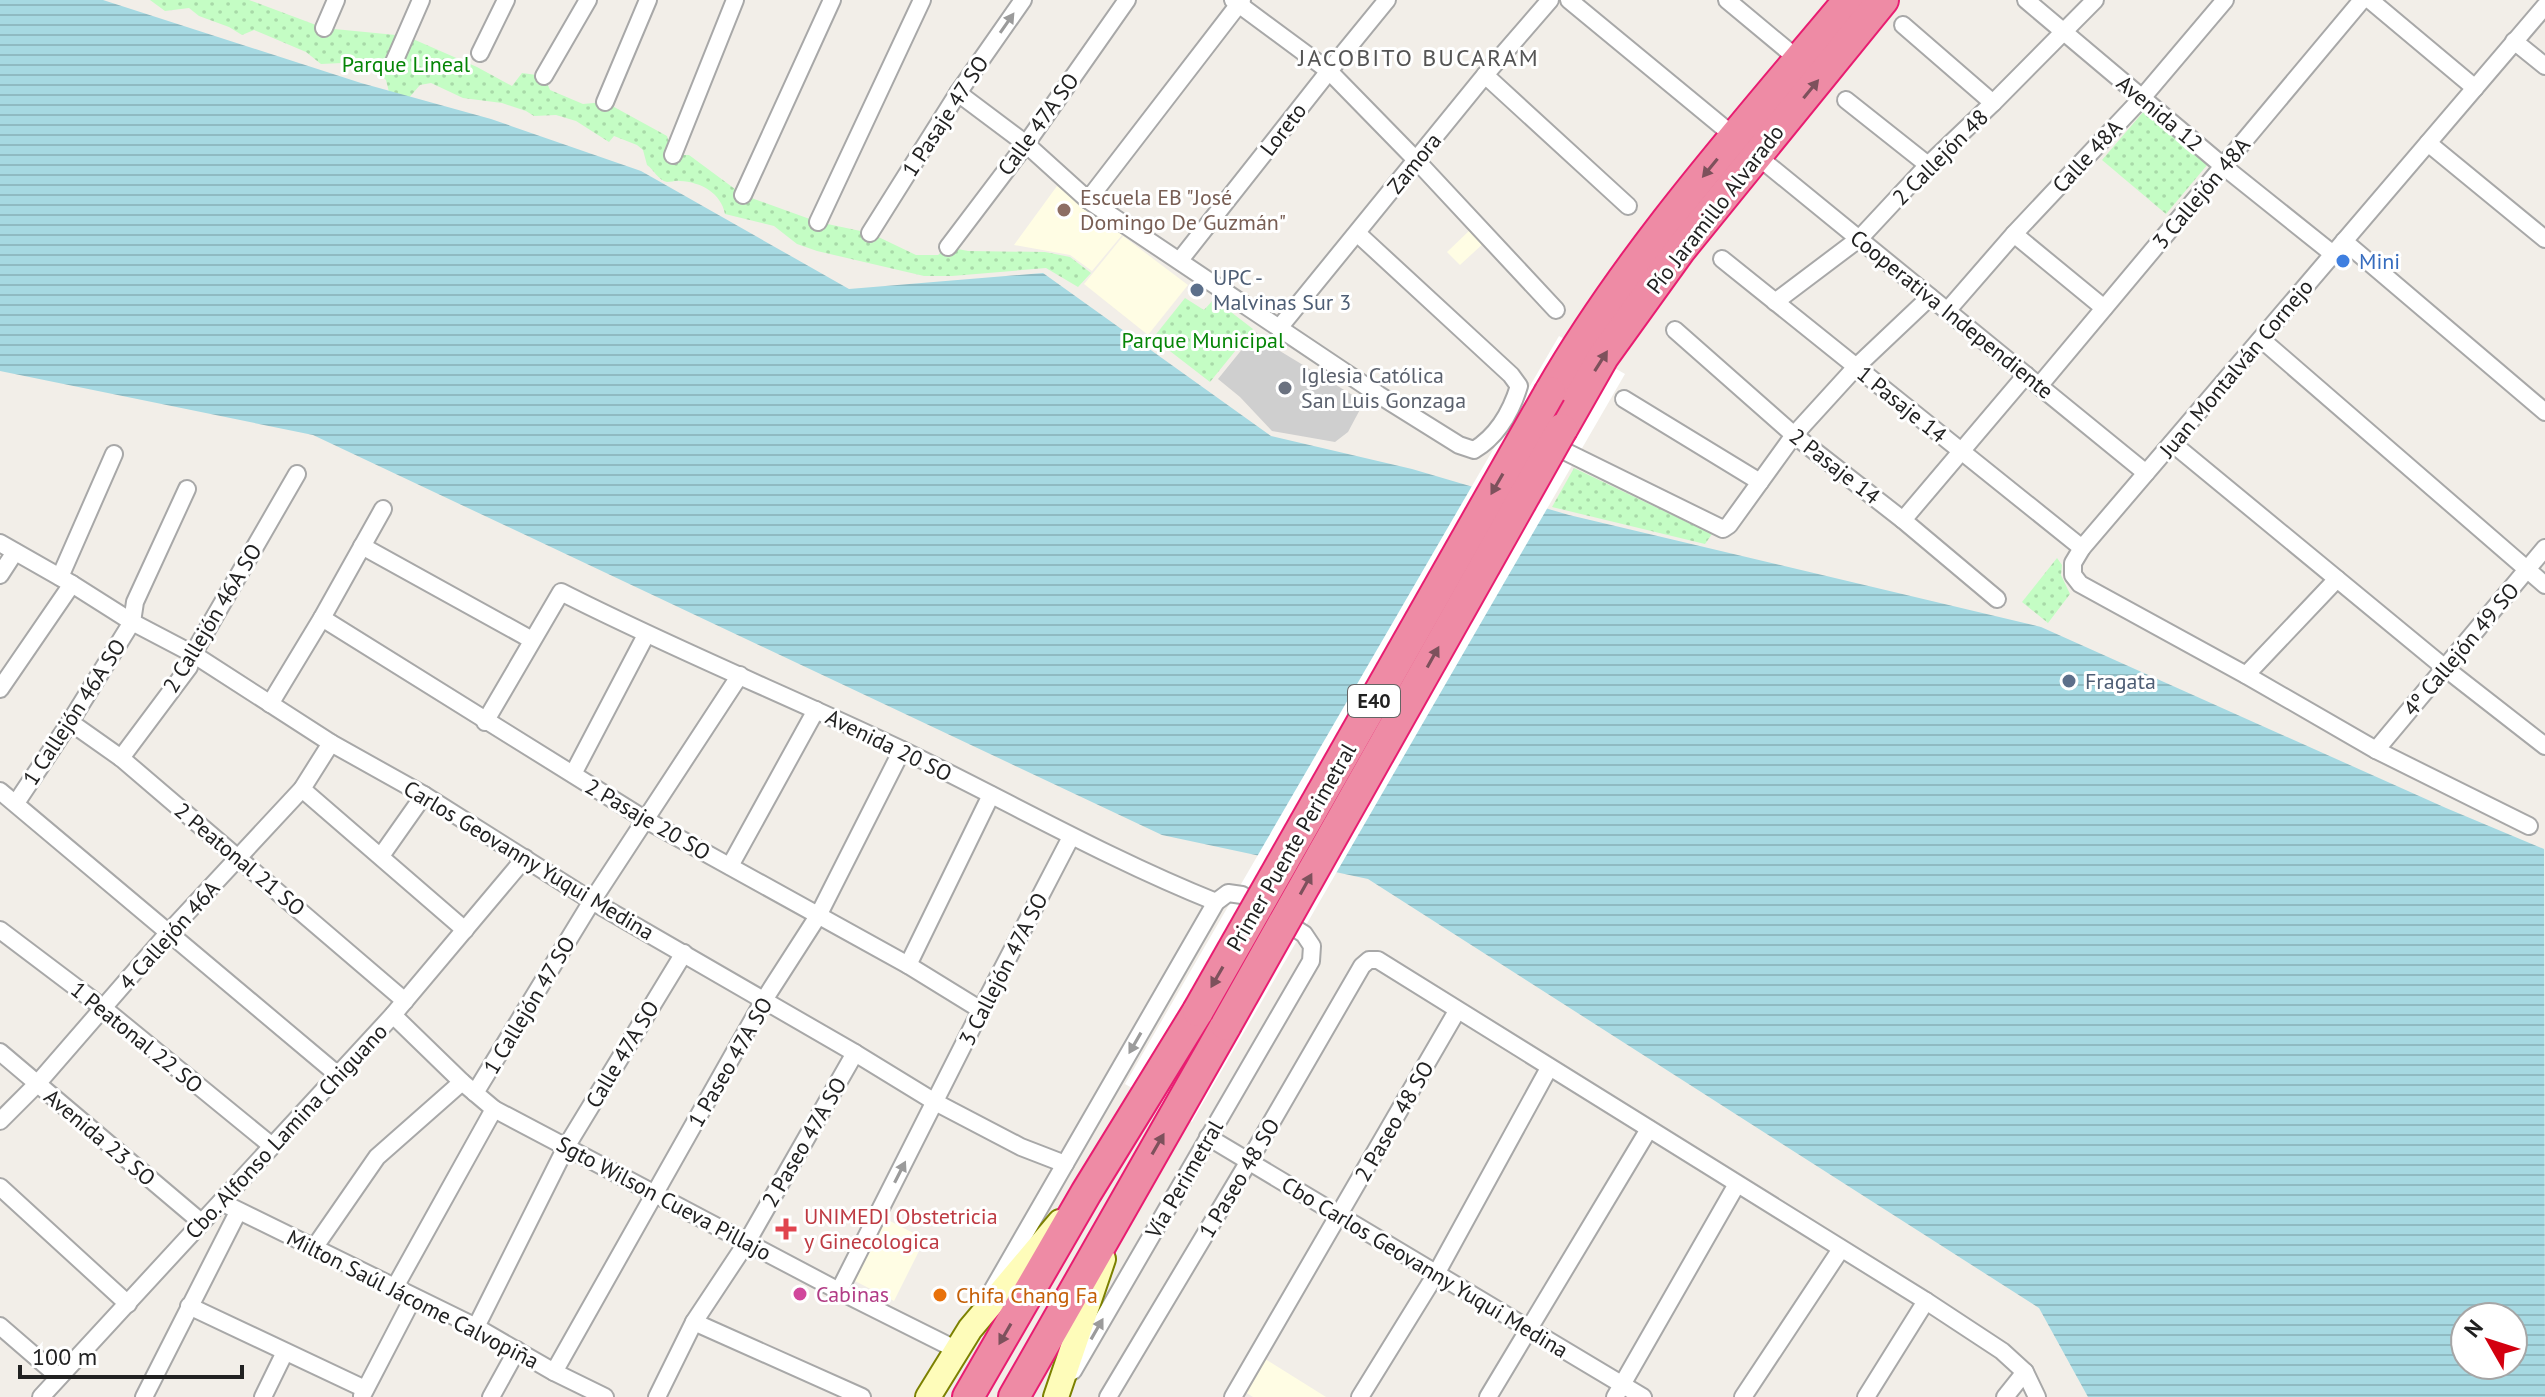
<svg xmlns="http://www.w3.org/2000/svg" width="2545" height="1397" font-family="'PT Sans',sans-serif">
<defs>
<pattern id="park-dots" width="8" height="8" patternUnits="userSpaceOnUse" patternTransform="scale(2)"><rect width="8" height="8" fill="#c4fdc4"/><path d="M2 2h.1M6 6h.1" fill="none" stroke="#a8d9a8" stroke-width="1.8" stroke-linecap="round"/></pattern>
<pattern id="water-rules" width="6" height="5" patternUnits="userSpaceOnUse" patternTransform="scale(2)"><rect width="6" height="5" fill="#a6d9e2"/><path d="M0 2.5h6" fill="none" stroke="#8fbac2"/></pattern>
</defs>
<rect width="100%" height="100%" fill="#f2eee8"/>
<!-- education -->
<g fill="#fffde4">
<path d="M1057,186l65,49 -30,36 -22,-16 -56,-10z"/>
<path d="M1472,228l13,14 -25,23 -13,-13z"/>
<path d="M1123,236l65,49 -40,50 -64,-51z"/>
<path d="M884,1218l41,21 -31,62 -41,-21z"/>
<path d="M1265,1359l61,38h-73l-8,-5z"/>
</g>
<!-- religious -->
<path fill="#cfcfcf" d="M1256,332l9,10 99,60 -16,30 -13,10 -63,-11 -32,-34 -22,-18z"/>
<!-- park -->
<g fill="url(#park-dots)">
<path d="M150,0h99l75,28 82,8 71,31 35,19 10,-13 22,3 6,14 33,14 22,-2 62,34 6,19h16l54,40 75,27 52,11 46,22h22l10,-8 20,4 77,1 25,5 21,16 -13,14 -32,-19 -94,8h-28l-107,-25 -20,-7 -23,-18 -49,-12c-4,-21 -24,-32 -45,-33 -4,-1 -9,1 -13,1 -9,-2 -13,-12 -20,-17l-4,-15 -6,-5 -23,-9 -5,6 -33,-21 -20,-6 -22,1 -8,-5 -24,-8 -39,-5 -32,-15 -11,2 -13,15 -17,-4 -4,-16 -15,-15 -9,-3 -41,2 -15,-12 -40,-17 -12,-5 -12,5 -13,-8 -30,-11 -10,-8 -24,3z"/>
<path d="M2144,111l64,53 -42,50 -64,-54z"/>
<path d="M1185,298l19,12 10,-11 39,30 -43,53 -57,-44z"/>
<path d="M1574,468l138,66 -7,10 -153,-37z"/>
<path d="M2057,558l5,7 -1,10 9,19 -22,29 -26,-21z"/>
</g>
<!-- water -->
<path fill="url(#water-rules)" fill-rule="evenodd" d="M0,0h103l258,83 130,36 150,52 208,118 194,-16 228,163 141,33 157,46 472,112 405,181 98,41 1,548h-457l-49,-89 -671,-429 -206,-44 -849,-400 -313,-64zM2465,1317h48v48h-48z"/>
<!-- pier -->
<path fill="#fff" d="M1559,336l66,38 -433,748 -67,-38z"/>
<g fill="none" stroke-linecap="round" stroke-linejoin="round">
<!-- street casing -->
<g stroke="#a8a8a8" stroke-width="20">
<g id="street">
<path d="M1233,0l96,71 88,90 139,149"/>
<path d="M1569,0l166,137"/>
<path d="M1727,0l60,50"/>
<path d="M2026,0l197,166 110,88"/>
<path d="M2370,0l105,88"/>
<path d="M1903,25l90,78"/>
<path d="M324,28l12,-28"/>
<path d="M2514,41l31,25"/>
<path d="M480,53l26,-53"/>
<path d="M394,62l27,-62"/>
<path d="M1485,75l143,131"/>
<path d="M544,76l44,-76"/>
<path d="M958,93l68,51 62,56 291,195 80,50 15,5c23,-14 37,-38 45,-64l-8,-11 -154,-142"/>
<path d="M1846,100l82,65"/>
<path d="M605,102l43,-102"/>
<path d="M2428,143l117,96"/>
<path d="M673,155l62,-155"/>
<path d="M1756,155l390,318"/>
<path d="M743,195l89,-195"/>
<path d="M1088,200l154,-200"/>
<path d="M818,222l104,-222"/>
<path d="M870,233l88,-140 65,-93"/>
<path d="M2014,234l90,74"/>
<path d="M2344,241l201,171"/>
<path d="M948,247l78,-103 101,-144"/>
<path d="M1722,259l360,289"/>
<path d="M1180,260l149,-189 58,-71"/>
<path d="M1775,302l85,-64 68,-73 65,-62 102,-103"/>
<path d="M1947,311l67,-77 128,-136 83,-98"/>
<path d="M1279,328l206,-253 65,-75"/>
<path d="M1675,330l119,105 109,85 94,79"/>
<path d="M2261,339l284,246"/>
<path d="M2039,386l323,-386"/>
<path d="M1624,399l136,83"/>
<path d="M1548,443l175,86 6,-4 65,-90 62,-68 74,-70"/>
<path d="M2172,443l273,225 100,78"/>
<path d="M1903,520l123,-145"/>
<path d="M0,543l72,41 60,38 61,32 138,89 93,52 168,106 263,152 80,49 86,45 44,17"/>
<path d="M362,546l170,94"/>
<path d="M0,575l15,-23"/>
<path d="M60,577l54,-123"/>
<path d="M322,618l324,202 262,145 73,45"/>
<path d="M2246,675l91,-96"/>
<path d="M0,689l72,-105"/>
<path d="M270,704l52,-86 61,-109"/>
<path d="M70,722l51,36 284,243"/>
<path d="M485,722l76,-130c110,56 225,103 337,156 106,51 208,110 318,154"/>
<path d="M2376,750l169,-202"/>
<path d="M121,758l68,-91 4,-13 104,-180"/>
<path d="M573,774l73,-139"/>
<path d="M302,789l163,141"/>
<path d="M0,791l338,284"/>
<path d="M16,803l54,-81 62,-100 3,-20 52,-113"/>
<path d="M2529,826l-153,-76 -130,-75 -166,-91 -7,-9v-12l9,-15 463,-542"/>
<path d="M381,856l43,-61"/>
<path d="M730,866l86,-156"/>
<path d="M0,930l102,77 170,139"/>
<path d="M908,965l83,-170"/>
<path d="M393,1015l69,67 32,27 345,182 118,59"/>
<path d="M0,1052l201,170"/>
<path d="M475,1093l117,-192 148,-226"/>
<path d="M0,1121l37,-37 132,-152 133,-143 29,-46"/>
<path d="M1208,1137l435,260"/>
<path d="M0,1187l128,117"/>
<path d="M221,1202l255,125 78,45 51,25"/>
<path d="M314,1248l63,-91 85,-75"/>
<path d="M395,1287l99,-178"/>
<path d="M993,1289l223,-387 12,-9 14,2 62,39 8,12 -1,15 -238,410"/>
<path d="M839,1291l142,-281 90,-173"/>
<path d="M189,1306l176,83"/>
<path d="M694,1322l168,75"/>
<path d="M0,1326l59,51"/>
<path d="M476,1327l90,-180 118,-194"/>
<path d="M554,1372l210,-372 54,-84 84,-166"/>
<path d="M362,1396l51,-98"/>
<path d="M41,1397l352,-382 132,-157"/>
<path d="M144,1397l94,-185"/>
<path d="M263,1397l22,-45"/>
<path d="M491,1397l26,-47"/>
<path d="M657,1397l37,-75 53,-80 108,-189"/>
<path d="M1108,1397l141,-236 113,-195 7,-6h9l548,341 76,50 23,21 12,25"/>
<path d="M1233,1397l224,-386"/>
<path d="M1360,1397l76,-123 113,-206"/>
<path d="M1488,1397l161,-268"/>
<path d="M1615,1397l122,-213"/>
<path d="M1743,1397l98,-148"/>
<path d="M1866,1397l60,-96"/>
<path d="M2005,1397l20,-25"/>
</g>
</g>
<!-- secondary casing -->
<g stroke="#7c8100" stroke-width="28">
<g id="secondary">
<path d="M928,1397l42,-68 90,-107"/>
<path d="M1056,1397l47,-138"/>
</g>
</g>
<!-- highway casing -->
<g stroke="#e81d71" stroke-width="34">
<g id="highway">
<path d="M1550,392c82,-142 194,-266 299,-392"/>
<path d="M1562,429l41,-72 77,-107 203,-250"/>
<path d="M968,1397l118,-204 112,-182"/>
<path d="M1014,1397l212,-372"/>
</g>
</g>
<!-- street -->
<use href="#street" stroke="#fff" stroke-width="16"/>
<!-- secondary -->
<use href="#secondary" stroke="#fefcba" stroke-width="24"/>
<!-- highway -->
<use href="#highway" stroke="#ee8ba5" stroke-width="30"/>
<!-- highway-bridge casing -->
<g stroke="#e81d71" stroke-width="34" stroke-linecap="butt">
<g id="highway-bridge">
<path d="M1198,1011l352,-619"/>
<path d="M1226,1025l336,-596"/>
</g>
</g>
<!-- highway-bridge -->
<use href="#highway-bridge" stroke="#ee8ba5" stroke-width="30"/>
</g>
<!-- one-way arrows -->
<defs><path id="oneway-solid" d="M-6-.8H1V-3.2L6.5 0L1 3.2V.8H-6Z" transform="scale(2)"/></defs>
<g fill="#9b9b9b">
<use href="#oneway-solid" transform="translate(1007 23) rotate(-55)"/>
<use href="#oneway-solid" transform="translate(1135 1043) rotate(120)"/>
<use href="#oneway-solid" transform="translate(900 1172) rotate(-63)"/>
<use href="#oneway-solid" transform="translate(1097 1329) rotate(-60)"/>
</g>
<g fill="#7d515c">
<use href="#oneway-solid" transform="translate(1811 89) rotate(-51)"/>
<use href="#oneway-solid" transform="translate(1710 168) rotate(129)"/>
<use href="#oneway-solid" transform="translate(1601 361) rotate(-58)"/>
<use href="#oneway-solid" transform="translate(1497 484) rotate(120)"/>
<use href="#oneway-solid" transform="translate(1433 657) rotate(-61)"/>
<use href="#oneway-solid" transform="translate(1306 884) rotate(-61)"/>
<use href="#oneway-solid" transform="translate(1217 977) rotate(120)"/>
<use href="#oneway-solid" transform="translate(1158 1144) rotate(-60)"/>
<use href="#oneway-solid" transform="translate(1005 1334) rotate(120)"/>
</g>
<!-- markers -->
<circle fill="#8d6e63" stroke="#fff" stroke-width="3" cx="1064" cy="210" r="8"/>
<circle fill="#3f7fe0" stroke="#fff" stroke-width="3" cx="2343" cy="261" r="8"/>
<g fill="#5c6f8a" stroke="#fff" stroke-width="3">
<circle cx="1197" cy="290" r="8"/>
<circle cx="2069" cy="681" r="8"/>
</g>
<circle fill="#6b7280" stroke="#fff" stroke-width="3" cx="1285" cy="388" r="8"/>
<path fill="#e0444e" stroke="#fff" stroke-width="3" d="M782 1217h8v8h8v8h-8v8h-8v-8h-8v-8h8z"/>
<circle fill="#d1479c" stroke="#fff" stroke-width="3" cx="800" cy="1294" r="8"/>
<circle fill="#e8710a" stroke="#fff" stroke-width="3" cx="940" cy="1295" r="8"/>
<g text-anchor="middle" stroke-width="6" stroke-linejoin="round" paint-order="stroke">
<!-- shield labels -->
<rect fill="#fff" stroke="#646464" stroke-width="2" x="1348" y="685" width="52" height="32" rx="6"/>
<g font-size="20" font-weight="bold" fill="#212121">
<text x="1374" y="708">E40</text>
</g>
<!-- park labels -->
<g font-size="22" fill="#058506" stroke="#fff">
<text x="406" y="72">Parque Lineal</text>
<text x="1203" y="348">Parque Municipal</text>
</g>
<!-- street labels -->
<g font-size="22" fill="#212121" stroke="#fff">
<text transform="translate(2160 113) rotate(40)" y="8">Avenida 12</text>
<text transform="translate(945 116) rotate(-57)" y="8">1 Pasaje 47 SO</text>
<text transform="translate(1038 124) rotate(-54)" y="8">Calle 47A SO</text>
<text transform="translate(1283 129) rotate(-52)" y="8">Loreto</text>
<text transform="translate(2087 156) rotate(-47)" y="8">Calle 48A</text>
<text transform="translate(1940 157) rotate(-45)" y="8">2 Callejón 48</text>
<text transform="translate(1414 163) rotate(-51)" y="8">Zamora</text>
<text transform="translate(2201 193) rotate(-50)" y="8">3 Callejón 48A</text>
<text transform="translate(1715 209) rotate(-52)" y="8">Pío Jaramillo Alvarado</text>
<text transform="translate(1952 314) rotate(39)" y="8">Cooperativa Independiente</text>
<text transform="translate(2236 368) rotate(-50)" y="8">Juan Montalván Cornejo</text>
<text transform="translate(1902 404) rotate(39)" y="8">1 Pasaje 14</text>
<text transform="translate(1835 466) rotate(38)" y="8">2 Pasaje 14</text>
<text transform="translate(212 618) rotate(-59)" y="8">2 Callejón 46A SO</text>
<text transform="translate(2461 649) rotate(-50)" y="8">4º Callejón 49 SO</text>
<text transform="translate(74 712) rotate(-57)" y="8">1 Callejón 46A SO</text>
<text transform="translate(889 745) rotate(26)" y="8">Avenida 20 SO</text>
<text transform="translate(648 819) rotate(30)" y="8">2 Pasaje 20 SO</text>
<text transform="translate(1291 847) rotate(-60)" y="8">Primer Puente Perimetral</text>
<text transform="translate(240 859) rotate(40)" y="8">2 Peatonal 21 SO</text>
<text transform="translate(529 860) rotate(31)" y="8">Carlos Geovanny Yuqui Medina</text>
<text transform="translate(169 935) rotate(-48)" y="8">4 Callejón 46A</text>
<text transform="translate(1003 969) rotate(-63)" y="8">3 Callejón 47A SO</text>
<text transform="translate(529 1005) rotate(-59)" y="8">1 Callejón 47 SO</text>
<text transform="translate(137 1037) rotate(39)" y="8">1 Peatonal 22 SO</text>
<text transform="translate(622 1054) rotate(-59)" y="8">Calle 47A SO</text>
<text transform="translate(730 1062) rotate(-60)" y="8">1 Paseo 47A SO</text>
<text transform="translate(1394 1121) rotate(-60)" y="8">2 Paseo 48 SO</text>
<text transform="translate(286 1131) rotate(-47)" y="8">Cbo. Alfonso Lamina Chiguano</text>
<text transform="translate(100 1137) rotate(40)" y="8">Avenida 23 SO</text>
<text transform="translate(804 1142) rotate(-60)" y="8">2 Paseo 47A SO</text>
<text transform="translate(1239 1178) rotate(-59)" y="8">1 Paseo 48 SO</text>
<text transform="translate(1184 1179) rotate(-60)" y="8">Vía Perimetral</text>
<text transform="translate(664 1198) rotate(28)" y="8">Sgto Wilson Cueva Pillajo</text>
<text transform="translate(1425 1267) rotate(31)" y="8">Cbo Carlos Geovanny Yuqui Medina</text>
<text transform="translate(413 1299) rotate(27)" y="8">Milton Saúl Jácome Calvopiña</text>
</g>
<!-- education labels -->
<g font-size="22" fill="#785e54" stroke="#fff" text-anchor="start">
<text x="1080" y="205">Escuela EB "José<tspan x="1080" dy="25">Domingo De Guzmán"</tspan></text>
</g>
<!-- shop labels -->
<g font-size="22" fill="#366cbe" stroke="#fff" text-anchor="start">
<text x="2359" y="269">Mini</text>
</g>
<!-- service labels -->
<g font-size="22" fill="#4e5e75" stroke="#fff" text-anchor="start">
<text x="1213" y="285">UPC -<tspan x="1213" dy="25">Malvinas Sur 3</tspan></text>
<text x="2085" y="689">Fragata</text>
</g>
<!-- worship labels -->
<g font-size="22" fill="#5b616d" stroke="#fff" text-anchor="start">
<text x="1301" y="383">Iglesia Católica<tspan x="1301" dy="25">San Luis Gonzaga</tspan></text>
</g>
<!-- health labels -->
<g font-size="22" fill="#be3a42" stroke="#fff" text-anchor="start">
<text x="804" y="1224">UNIMEDI Obstetricia<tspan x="804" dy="25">y Ginecologica</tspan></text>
</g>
<!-- hotel labels -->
<g font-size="22" fill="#b23c85" stroke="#fff" text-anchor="start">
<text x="816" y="1302">Cabinas</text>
</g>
<!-- food labels -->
<g font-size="22" fill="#c56008" stroke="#fff" text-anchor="start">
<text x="956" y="1303">Chifa Chang Fa</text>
</g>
<!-- neighbourhood labels -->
<g font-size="24" letter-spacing="2" fill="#545454" stroke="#fff">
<text x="1419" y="66">JACOBITO BUCARAM</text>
</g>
</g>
<!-- north arrow -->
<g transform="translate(2489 1341) rotate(309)"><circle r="38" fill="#ffffff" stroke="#a6a6a6" stroke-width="2"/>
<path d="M0-6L14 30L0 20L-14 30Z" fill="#d3000f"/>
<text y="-12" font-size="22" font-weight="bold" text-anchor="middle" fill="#212121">N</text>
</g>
<!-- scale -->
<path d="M20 1365v12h222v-12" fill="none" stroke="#212121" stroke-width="4"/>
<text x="32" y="1365" font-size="24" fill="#212121" stroke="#ffffff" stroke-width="6" paint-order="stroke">100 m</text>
</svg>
